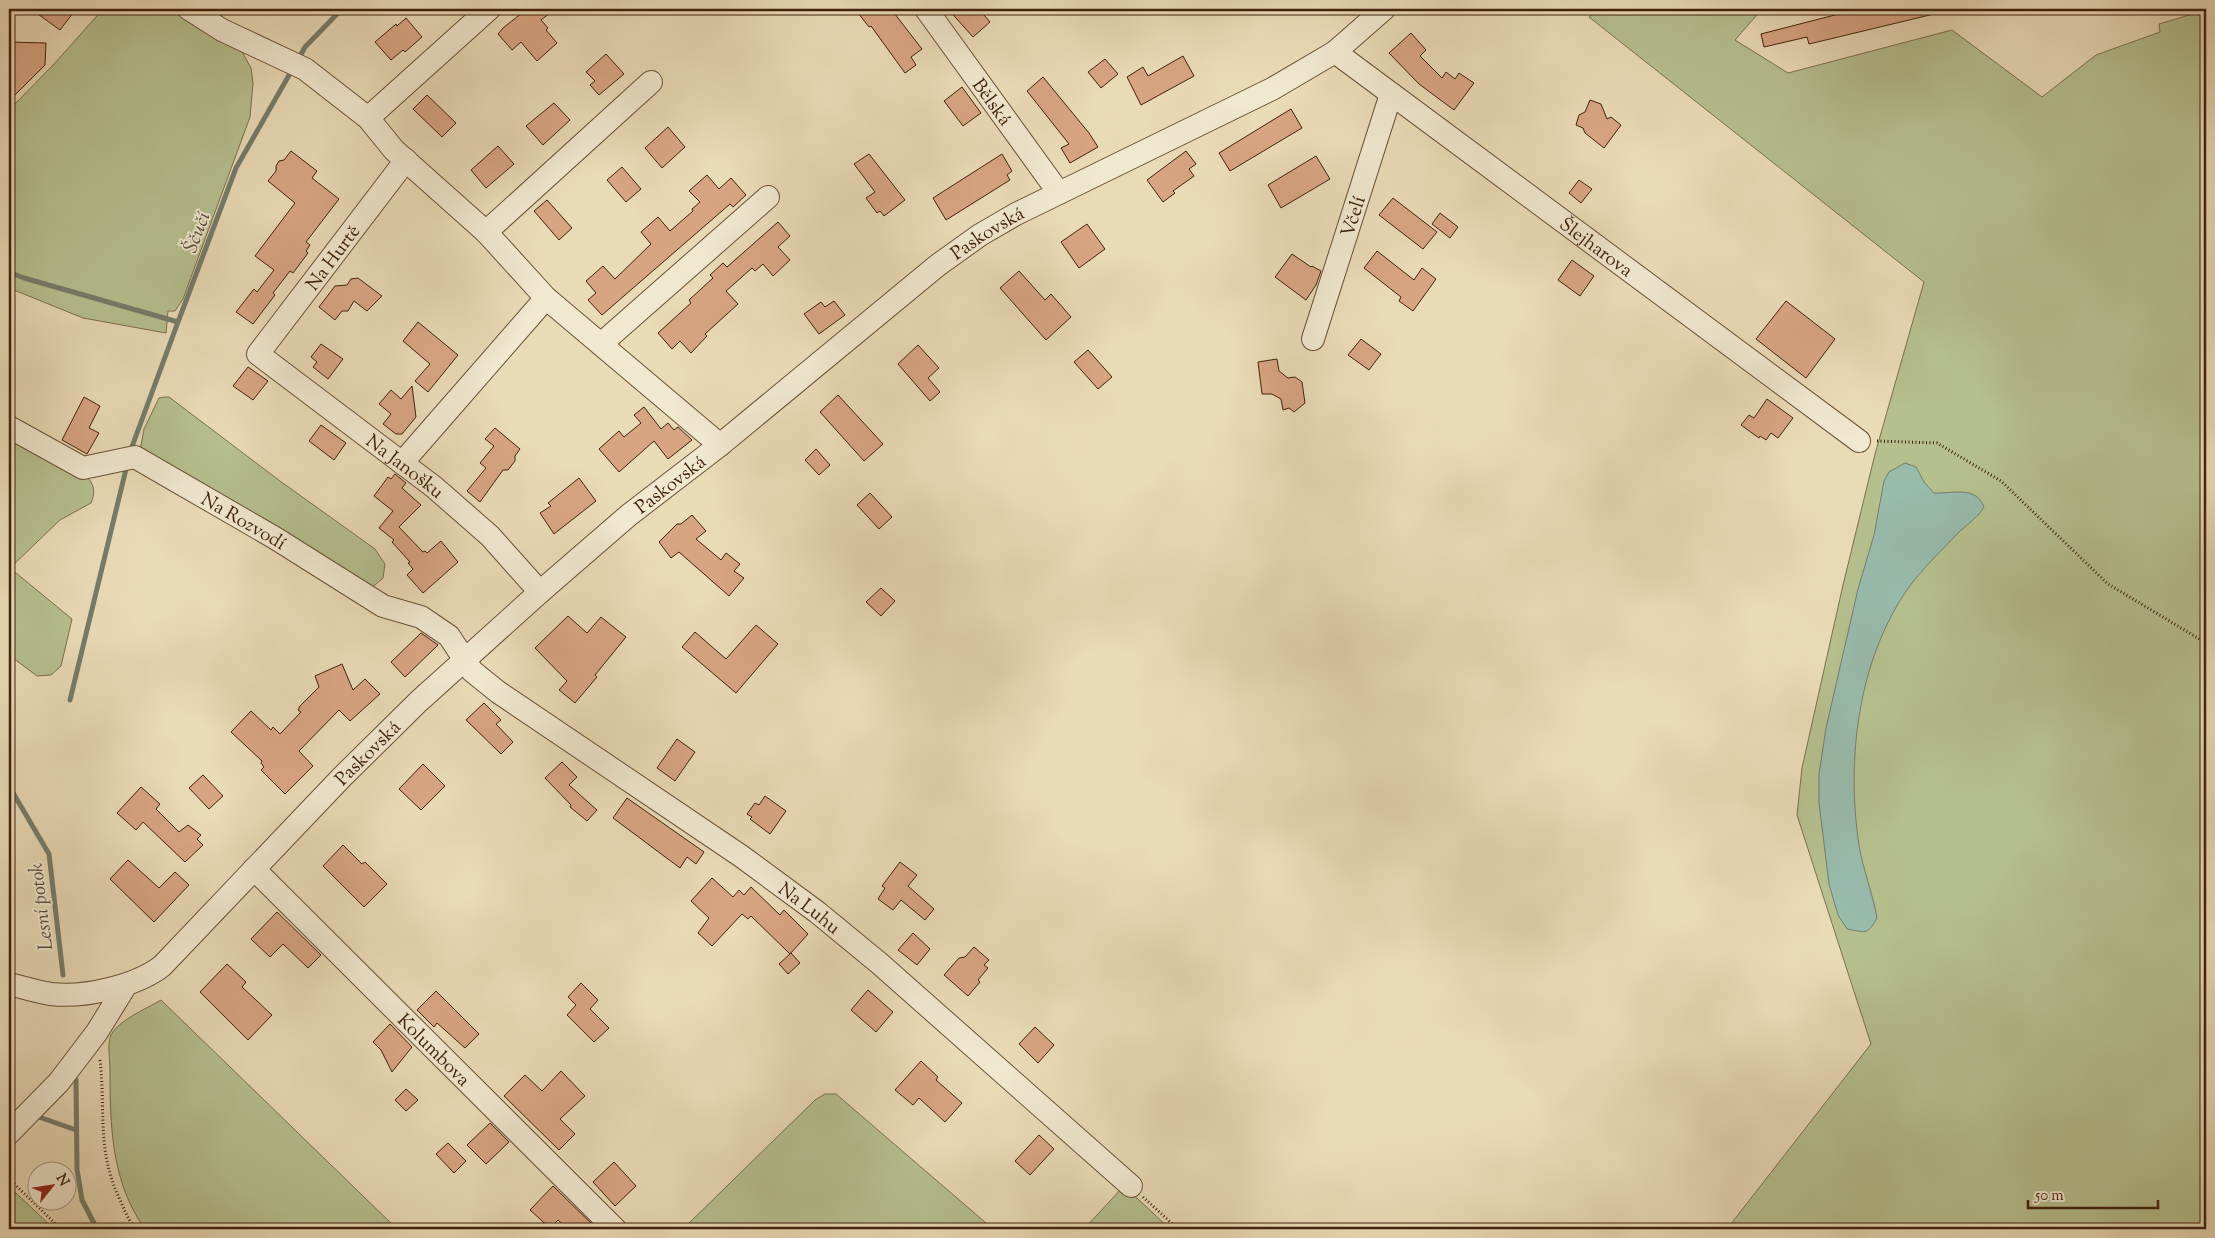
<svg xmlns="http://www.w3.org/2000/svg" width="2215" height="1238" font-family="'Sorts Mill Goudy',serif">
<rect width="100%" height="100%" fill="#eadbb7"/>
<filter id="stains"><feTurbulence type="fractalNoise" baseFrequency=".004" numOctaves="4"/><feColorMatrix values="0 0 0 0 .2 0 0 0 0 .09 0 0 0 0 .02 0 0 0 .5 -.17"/></filter>
<radialGradient id="worn" r=".72"><stop offset=".6" stop-color="#630" stop-opacity="0"/><stop offset="1" stop-color="#630" stop-opacity=".3"/></radialGradient>
<!-- green -->
<g fill="#b6c08f" stroke="#7b704e">
<path d="M103,9h72l65,39 11,20 2,15 -3,34 -67,182 -8,12h-7l-2,22 -83,-15 -74,-30v-178l46,-47z"/>
<path d="M1599,9h163l-27,31 53,33 164,-43 90,67 54,-42 64,-23 -1,-8 47,-14v1219h-479l144,-185 -74,-229 5,-47 41,-183 32,-131 49,-172 -335,-265z"/>
<path d="M165,397h4l111,84 95,68 10,15 -2,14 -16,14 -227,-141 4,-22 15,-31z"/>
<path d="M9,434l77,41c8,10 10,16 5,28l-31,17 -50,48 62,51 -11,47 -10,9 -14,1 -28,-21z"/>
<path d="M161,1000l236,229h-252c-34,-47 -35,-104 -35,-160 0,-9 -3,-26 1,-34 8,-15 35,-26 50,-35z"/>
<path d="M825,1094h11l157,135h-310l132,-129z"/>
<path d="M1124,1186l46,43h-86z"/>
<path d="M9,1187l7,6 38,36h-45z"/>
</g>
<!-- water -->
<path fill="#98bbac" stroke="#757d6c" d="M1905,463l11,4 8,15 10,11c17,1 42,-8 50,14 -5,9 -16,17 -24,24 -17,18 -36,36 -51,56 -51,72 -63,172 -50,258 4,25 14,49 18,73 -10,18 -12,14 -30,11l-9,-14 -9,-31 -10,-81v-29l7,-46 32,-139 16,-54 10,-54 5,-9z"/>
<g fill="none" stroke-linecap="round" stroke-linejoin="round">
<!-- stream -->
<g stroke="#757d6c" stroke-width="5">
<path d="M298,60l7,-13 37,-38"/>
<path d="M9,272l15,6 154,44 58,-154 56,-98"/>
<path d="M130,452l48,-130"/>
<path d="M70,700l57,-235"/>
<path d="M9,786l40,68 14,121"/>
<path d="M76,1080l1,89 5,31 15,29"/>
<path d="M39,1117l37,13"/>
</g>
</g>
<!-- building -->
<g fill="#d8a583" stroke="#40210c">
<path d="M31,9h45l-16,21z"/>
<path d="M527,9h28l-14,11 7,8 -2,2 11,13 -20,18 -16,-19 -9,8 -14,-16 5,-6z"/>
<path d="M855,9h36l31,40 -11,8 5,8 -11,8 -34,-47 -2,1z"/>
<path d="M948,9h31l11,13 -17,15z"/>
<path d="M1858,9h75l1,5 -125,30 -2,-7 -43,10 -3,-13z"/>
<path d="M406,18l16,19 -17,15 -2,-2 -12,10 -16,-18 21,-18 1,2z"/>
<path d="M1411,33l15,17 -6,6 22,22 4,-6 9,7 4,-6 15,10 -20,27 -35,-26 -30,-31z"/>
<path d="M9,42l37,1 -1,22 -36,36z"/>
<path d="M606,54l18,20 -25,21 -9,-10 5,-4 -9,-9z"/>
<path d="M1183,56l11,20 -53,29 -14,-28 16,-10 5,9z"/>
<path d="M1105,59l13,15 -17,14 -13,-16z"/>
<path d="M1043,77l46,56 9,14 -28,16 -9,-15 8,-4 -42,-53z"/>
<path d="M962,87l19,26 -18,13 -19,-25z"/>
<path d="M427,95l29,28 -14,14 -29,-28z"/>
<path d="M1590,100l11,4 6,15 4,-2 10,8 -17,23 -19,-15 -2,-5 -7,-3 3,-10 6,-3z"/>
<path d="M554,103l16,17 -27,25 -17,-19z"/>
<path d="M1291,109l11,19 -72,43 -11,-18z"/>
<path d="M668,127l17,20 -23,21 -17,-20z"/>
<path d="M498,146l16,18 -28,24 -15,-18z"/>
<path d="M291,151l26,20 -5,7 27,21 -33,43 4,3 -4,6 2,2 -15,20 -3,-2 -17,22 2,2 -22,29 -17,-12 18,-23 3,3 17,-22 -19,-14 40,-53 -27,-22 8,-10v-5l3,-5 5,-1z"/>
<path d="M1186,151l10,13 -7,5 5,7 -21,15 2,2 -12,9 -16,-22z"/>
<path d="M869,154l36,46 -21,16 -4,-5 -3,2 -11,-15 9,-6 -21,-28z"/>
<path d="M1002,154l10,17 -5,4 3,5 -64,40 -13,-22z"/>
<path d="M1316,156l14,23 -49,29 -13,-23z"/>
<path d="M622,167l19,22 -15,13 -19,-22z"/>
<path d="M707,175l12,14 12,-11 15,17 -13,12 -3,-3 -128,111 -14,-15 8,-7 -10,-12 17,-15 12,13 36,-35 -10,-12 17,-15 12,14 23,-20 -1,-2 8,-7 -11,-11z"/>
<path d="M1579,180l13,9 -11,14 -12,-10z"/>
<path d="M1393,198l44,34 -14,17 -44,-34z"/>
<path d="M547,200l25,28 -13,12 -25,-29z"/>
<path d="M1440,213l18,14 -8,11 -18,-14z"/>
<path d="M778,222l12,14 -12,11 12,13 -17,16 -10,-12 -8,7 -3,-3 -26,23 12,13 -33,30 2,2 -16,17 -11,-12 -8,8 -14,-16 33,-30 -2,-3 24,-22 -3,-3 13,-12 4,4z"/>
<path d="M1087,224l18,25 -26,19 -18,-26z"/>
<path d="M1377,251l37,29 8,-12 14,11 -23,32 -14,-10 2,-4 -37,-29z"/>
<path d="M1292,254l19,13 1,-1 9,5 -5,14 -10,15 -31,-23z"/>
<path d="M1572,260l22,16 -14,20 -22,-16z"/>
<path d="M1019,271l26,29 6,-6 20,23 -25,23 -46,-52z"/>
<path d="M358,278l24,18 -15,15 -13,-10 -6,10h-6l-7,9 -16,-13 16,-21 12,-1 4,-6z"/>
<path d="M834,301l11,14 -26,19 -15,-20 17,-12 4,5z"/>
<path d="M1786,301l49,38 -29,39 -50,-39z"/>
<path d="M418,322l40,33 -30,37 -13,-11 15,-17 -27,-23z"/>
<path d="M1361,339l20,15 -12,16 -21,-15z"/>
<path d="M321,344l22,15 -15,20 -15,-12 4,-5 -6,-5z"/>
<path d="M918,345l21,23 -11,10 12,14 -10,9 -32,-37z"/>
<path d="M1088,350l24,27 -14,12 -24,-27z"/>
<path d="M1277,359l2,12 9,7 7,-1 7,5 3,21 -11,9 -5,-4 -6,2 -2,-11 -9,-5h-10l-4,-32z"/>
<path d="M248,367l20,14 -15,19 -20,-14z"/>
<path d="M412,386l4,31 -14,17h-6l-13,-10 8,-10 -12,-10 12,-14 10,9z"/>
<path d="M838,395l45,49 -19,17 -44,-49z"/>
<path d="M84,397l16,9 -11,22 10,5 -12,21 -25,-14z"/>
<path d="M1767,399l26,19 -15,20 -7,-5 -5,7 -6,-4 -1,2 -18,-13 8,-10 5,3z"/>
<path d="M644,407l17,22 7,-6 6,7 4,-3 14,13 -24,19 -14,-18 -35,31 -20,-23 20,-18 5,6 17,-14 -7,-8z"/>
<path d="M321,425l25,18 -12,17 -25,-19z"/>
<path d="M495,428l25,21 -5,7v5l-7,9h-5l-23,32 -13,-11 19,-23 -6,-5 14,-17 -9,-7z"/>
<path d="M816,449l14,16 -11,10 -14,-15z"/>
<path d="M395,474l11,9 -4,5 19,17 -22,22 24,25 2,-1 2,2 14,-12 17,21 -35,31 -16,-18 6,-6 -5,-6 2,-1 -18,-20 2,-2 -15,-12 14,-17 -19,-15 14,-19 3,2z"/>
<path d="M579,478l17,23 -42,33 -14,-21 11,-7 -3,-3z"/>
<path d="M870,493l22,24 -13,12 -22,-24z"/>
<path d="M692,515l14,16 -10,8 25,21 5,-7 14,11 -6,7 10,7 -15,18 -50,-44 -8,6 -12,-16 18,-18h4z"/>
<path d="M881,588l14,13 -14,15 -15,-14z"/>
<path d="M568,616l19,17 14,-16 25,20 -31,38 2,2 -22,26 -16,-13 8,-9 -32,-33z"/>
<path d="M756,625l22,19 -42,49 -54,-46 13,-15 31,27z"/>
<path d="M421,633l17,12 -33,32 -14,-15z"/>
<path d="M342,664l11,26 12,-11 15,15 -30,27 -11,-11 -40,41 14,15 -28,28 -24,-24 3,-3 -3,-4 1,-2 -31,-29 20,-21 20,19 2,-3 7,7 21,-22 -3,-2 2,-4 19,-19 -4,-11z"/>
<path d="M484,703l17,17 -5,4 17,18 -12,12 -35,-34z"/>
<path d="M677,739l18,13 -20,29 -18,-13z"/>
<path d="M562,762l15,15 -8,8 28,25 -10,11 -17,-14 1,-2 -26,-27z"/>
<path d="M423,764l22,22 -24,24 -22,-21z"/>
<path d="M203,775l20,21 -14,13 -20,-21z"/>
<path d="M141,787l19,17 -4,5 23,23 9,-7 13,10 -4,4 6,6 -18,17 -42,-40 -7,8 -19,-17z"/>
<path d="M765,796l21,15 -16,23 -20,-15 2,-2 -5,-3 8,-11 4,2z"/>
<path d="M627,798l77,54 -8,12 -9,-7 -7,11 -67,-50z"/>
<path d="M343,845l19,19 3,-2 22,22 -23,23 -41,-41z"/>
<path d="M128,860l31,28 16,-16 14,13 -35,37 -44,-43z"/>
<path d="M900,862l17,13 -9,11 26,23 -9,11 -24,-20 -8,10 -15,-11 7,-11 -3,-2z"/>
<path d="M712,878l21,19 6,-7 5,5 7,-8 29,28 4,-5 24,24 -18,20 -39,-38 -3,3 -6,-5 -30,32 -14,-13 11,-15 -18,-17z"/>
<path d="M277,912l44,43 -13,13 -25,-24 -13,13 -19,-18z"/>
<path d="M913,933l17,16 -13,16 -19,-15z"/>
<path d="M974,947l15,13 -5,5 4,3 -10,12 2,2 -12,14 -24,-21 15,-17 6,-1z"/>
<path d="M791,953l9,10 -12,11 -9,-10z"/>
<path d="M227,964l19,18 -4,5 30,28 -24,25 -48,-48z"/>
<path d="M581,983l17,17 -8,9 19,19 -15,14 -27,-27 9,-10 -8,-8z"/>
<path d="M868,990l25,22 -17,20 -25,-22z"/>
<path d="M436,991l43,43 -14,14 -28,-25 -3,4 -17,-17z"/>
<path d="M390,1024l22,23 -20,25 -11,-22 -8,-8z"/>
<path d="M1035,1027l19,18 -16,18 -19,-19z"/>
<path d="M921,1061l17,16 -2,3 26,23 -17,19 -26,-24 -6,7 -18,-15z"/>
<path d="M561,1071l24,25 -25,23 15,15 -16,16 -55,-54 21,-21 17,16z"/>
<path d="M406,1089l12,11 -12,11 -11,-11z"/>
<path d="M490,1123l19,19 -23,22 -19,-19z"/>
<path d="M1039,1135l15,14 -24,26 -15,-14z"/>
<path d="M448,1143l18,18 -12,12 -18,-19z"/>
<path d="M614,1162l22,24 -21,20 -22,-24z"/>
<path d="M553,1186l4,4 40,39h-29l-10,-9 -8,8 -20,-18z"/>
</g>
<g fill="none" stroke-linecap="round" stroke-linejoin="round">
<!-- minor casing -->
<g stroke="#6a5037" stroke-width="24">
<g id="minor">
<path d="M189,9l33,21 83,39 63,49 26,32 92,82 60,66 174,147"/>
<path id="s1" d="M926,9l133,184"/>
<path id="s2" d="M1335,52l524,389"/>
<path d="M368,118l121,-109"/>
<path id="s3" d="M406,160l-148,194 176,133 56,49 50,56"/>
<path d="M486,232l165,-150"/>
<path id="s4" d="M1313,339l78,-245"/>
<path d="M601,344l167,-147"/>
<path id="s5" d="M9,427l74,41 52,-11 140,81 108,68 38,11 28,19 23,35 26,21 243,164 76,56 62,51 252,223"/>
<path d="M402,463l144,-165"/>
<path id="s6" d="M254,869l361,360"/>
<path id="s7" d="M9,984c13,3 28,8 42,10 34,4 85,-8 111,-28l180,-189 76,-75 122,-110 89,-77 91,-70 218,-180 42,-30 36,-21 256,-125 63,-37 49,-43"/>
<path d="M9,1133l50,-51 38,-50 29,-47"/>
</g>
</g>
<!-- path -->
<g stroke="#40210c" stroke-width="3" stroke-dasharray="1 2.5" stroke-linecap="butt">
<path d="M1877,441l60,2 64,38 107,103 98,59"/>
<path d="M100,1060c6,53 -4,91 21,142 4,10 8,19 15,27"/>
<path d="M9,1179l52,50"/>
<path d="M1143,1197l35,32"/>
</g>
<!-- minor -->
<use href="#minor" stroke="#f1e8d0" stroke-width="22"/>
</g>
<g text-anchor="middle" stroke-width="4" stroke-linejoin="round" paint-order="stroke">
<!-- street labels -->
<g font-size="19" fill="#40210c" stroke="#f1e8d0">
<text dy="7" stroke="none"><textPath href="#s1" startOffset="114">Bělská</textPath></text>
<text dy="7" stroke="none"><textPath href="#s4" startOffset="129">Včelí</textPath></text>
<text dy="7" stroke="none"><textPath href="#s7" startOffset="1266">Paskovská</textPath></text>
<text dy="7" stroke="none"><textPath href="#s2" startOffset="326">Šlejharova</textPath></text>
<text transform="translate(332 257) rotate(-53)" y="7">Na Hurtě</text>
<text dy="7" stroke="none"><textPath href="#s3" startOffset="429">Na Janošku</textPath></text>
<text dy="7" stroke="none"><textPath href="#s7" startOffset="861">Paskovská</textPath></text>
<text dy="7" stroke="none"><textPath href="#s5" startOffset="264">Na Rozvodí</textPath></text>
<text dy="7" stroke="none"><textPath href="#s7" startOffset="456">Paskovská</textPath></text>
<text dy="7" stroke="none"><textPath href="#s5" startOffset="955">Na Luhu</textPath></text>
<text dy="7" stroke="none"><textPath href="#s6" startOffset="255">Kolumbova</textPath></text>
</g>
<!-- water labels -->
<g font-size="20" font-style="italic" fill="#5a4f3c" stroke="#f1e8d0">
<text transform="translate(196 232) rotate(-69)" y="7">Ščučí</text>
<text transform="translate(40 907) rotate(-97)" y="7">Lesní potok</text>
</g>
</g>
<!-- margin -->
<rect width="2215" height="1238" fill="none" stroke="#eadbb7" stroke-width="30"/>
<rect x="10" y="10" width="2195" height="1218" fill="none" stroke="#40210c" stroke-width="2.5"/>
<rect x="15" y="15" width="2185" height="1208" fill="none" stroke="#40210c"/>
<!-- north arrow -->
<g transform="translate(52 1186) rotate(60)"><circle r="24" fill="#f1e8d0" stroke="#aa9882"/>
<path d="M0-4L9 19L0 12L-9 19Z" fill="#8f2418"/>
<text y="-8" font-size="14" font-weight="bold" text-anchor="middle" fill="#40210c">N</text>
</g>
<!-- scale -->
<path d="M2028 1200v8h130v-8" fill="none" stroke="#40210c" stroke-width="2.5"/>
<text x="2035" y="1200" font-size="15" fill="#40210c" stroke="#f1e8d0" stroke-width="4" paint-order="stroke">50 m</text>
<rect width="100%" height="100%" filter="url(#stains)"/>
<rect width="100%" height="100%" fill="url(#worn)"/>
</svg>
